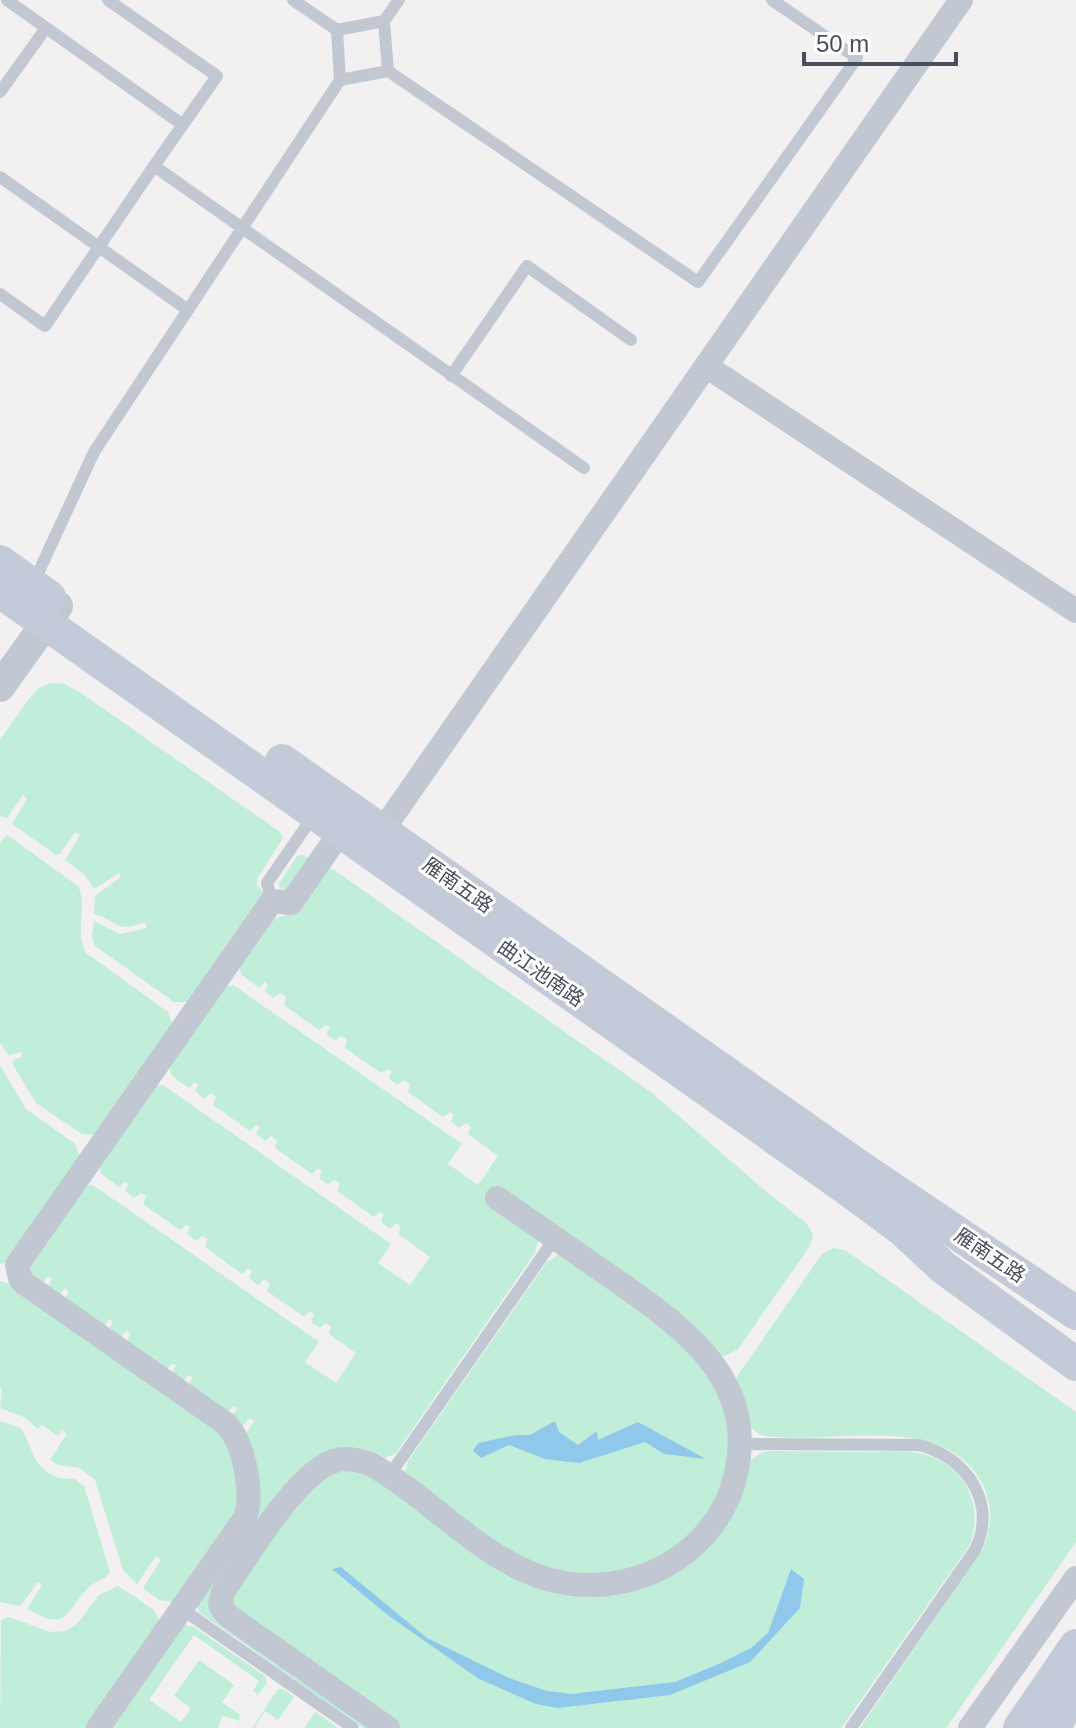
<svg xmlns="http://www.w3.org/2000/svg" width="1076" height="1728" font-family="Helvetica,'Noto Sans SC',sans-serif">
<rect width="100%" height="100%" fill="#f2f0f0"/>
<!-- green -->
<g fill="#c0eed9">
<path d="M51,683l13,1 14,7 202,141 3,6 -26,41v6l7,8 -76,109h-14l-79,-56 -3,-10 2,-15 26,13 27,-6 -2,-6c-31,12 -25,-1 -51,-8l1,-18 26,-19 -2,-4 -25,16 -9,-14 -20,-15 15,-25 -5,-3 -15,22 -4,1 -44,-31 15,-25 -4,-4 -16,23 -7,-2v-76l29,-41 10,-11z"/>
<path d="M7,835l71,51c10,21 -4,45 8,67l82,59 5,13 -77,110 -14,-1 -46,-31 -24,-40 1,-3 9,-3 -1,-5 -12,3 -9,-12v-200z"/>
<path d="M298,855h6l5,4 -23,33 -7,-5v-4z"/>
<path d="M328,869l6,1 318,223 110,95 44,35 7,11 -3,12 -72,103 -13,7 -7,-2 -180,-113 -3,12 -139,200 -15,7 -34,-8 -133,146 161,130h-12l-164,-116 -2,-10 53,-77 -4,-91 8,-13 -4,-3 -8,9 -10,-11 5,-7 -4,-3 -6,8 -39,-29 5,-8 -5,-2 -6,8 -11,-10 5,-7 -4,-3 -6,8 -40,-29 5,-8 -5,-3 -6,8 -12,-9 5,-8 -4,-3 -6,8 -39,-27 5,-8 -4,-4 -6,8 -12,-9 5,-8 -4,-3 -6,8 -13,-8v-14l54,-76 10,-1 226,157 -14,20 31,21 20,-30 -27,-19 2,-8 -5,-3 -6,5 -9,-6 3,-8 -4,-3 -6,6 -37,-26 3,-8 -6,-4 -6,6 -9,-7 3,-7 -4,-3 -6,6 -37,-27 3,-8 -6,-3 -6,5 -9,-7 3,-7 -4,-2 -6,5 -37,-26 3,-8 -5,-3 -7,5 -9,-7 3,-7 -3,-2 -6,5 -18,-13 -2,-10 54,-78 10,-1 228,159 -13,19 32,22 20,-28 -32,-23 3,-7 -5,-4 -6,6 -9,-7 3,-8 -4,-2 -6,5 -37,-26 3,-8 -6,-3 -6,5 -9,-7 3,-7 -4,-3 -6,6 -37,-26 2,-8 -6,-4 -6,5 -9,-7 4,-7 -4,-2 -6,6 -37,-26 3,-8 -6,-4 -6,6 -9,-8 3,-6 -3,-3 -6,6c-10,-7 -20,-11 -20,-24l54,-77 10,-2 229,159 -14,20 30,21 20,-29 -30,-22 3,-7 -5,-4 -7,5 -8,-6 3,-7 -4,-3 -7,5 -35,-25 2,-8 -6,-4 -7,5 -8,-7 3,-7 -4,-2 -7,4 -36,-25 2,-8 -6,-4 -6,5 -9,-7 4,-6 -4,-3 -7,5 -35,-25 2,-8 -6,-4 -7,5 -8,-7 3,-6 -3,-3 -6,6 -18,-14 -2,-10 32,-44 21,-7z"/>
<path d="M0,1065l26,44 49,35 5,13 -73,105 -7,2z"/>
<path d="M833,1248l12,2 231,162v130l-130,186h-86l124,-181c8,-23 9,-44 -3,-66 -41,-72 -153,-34 -220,-46 -17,-9 -30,-42 -23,-60l84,-121z"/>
<path d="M558,1255l118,78 44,57 12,66 -22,60 -47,43 -69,19 -73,-17 -116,-88 3,-12 139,-199z"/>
<path d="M0,1281l14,4 216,155 10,65 -68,97 -13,-2 -16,-12 18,-28 -5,-4 -19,28 -14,-14 -28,-90 -15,-12 -22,-3 -8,-5 17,-26 -5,-4 -4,6 -16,-11 -5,4 -11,-11 -26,-10 2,-19 -2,-2z"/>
<path d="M0,1421l20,7 4,5 12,28 10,11 13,6 15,1 10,7 26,86c-5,8 -14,9 -21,15 -25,25 -20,46 -62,22l15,-24 -4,-3 -18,24 -20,-4z"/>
<path d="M769,1451c33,0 66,1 99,1 16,0 34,-2 50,1 45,8 68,52 51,93l-128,182h-441l-168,-118 -4,-10 64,-93 30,-32 38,-7 143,100 151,11 93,-116 14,-10z"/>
<path d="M118,1586l35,23 6,11 -70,108h-89l1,-107 8,-4 41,15 15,-1 12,-7 22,-29z"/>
<path d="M185,1625l9,2 72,50 1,6 -9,12 -5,-4 6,-10 -65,-46 -45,65 32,22 10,-14 -17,-12 25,-36 35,25 -12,17 18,13 -3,13 1,-8 -16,-4 -4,12h-110l72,-101z"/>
<path d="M278,1689h5l11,8 -16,23 -13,-9 -10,15 2,2h-5z"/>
<path d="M315,1712l23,16h-34z"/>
</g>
<!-- water -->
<g fill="#8fc8ea">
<path d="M555,1421l4,11 19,13 19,-14 1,9 40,-18 68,37 -42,-5 -19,-12 -66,21 -34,-4 -36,-14 -28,13 -8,-7 5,-8 38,-8h14z"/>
<path d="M341,1567l86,71 82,40 38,13 24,3 104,-12 46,-19 30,-15 17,-15 23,-64 13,10 -4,29 -50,54 -80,33 -113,13 -21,-4 -57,-25 -90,-63 -57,-47z"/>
</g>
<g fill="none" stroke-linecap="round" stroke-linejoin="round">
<!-- service -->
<g stroke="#c1c8d1" stroke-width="12">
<path d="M7,0l176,125"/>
<path d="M108,0l109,76 -63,90 430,302"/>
<path d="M293,0l44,30 47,-9"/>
<path d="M388,71l-4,-50 15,-21"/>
<path d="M340,80l48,-9 310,211 159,-224 -85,-58"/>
<path d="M0,92l46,-64"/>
<path d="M0,177l188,133"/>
<path d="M0,294l45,32 109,-160"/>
<path d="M451,376l76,-110 104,74"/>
<path d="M34,582l60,-130 246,-372 -3,-50"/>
<path d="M272,901l-5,-18 47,-68"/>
<path d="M740,1444l179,1c47,12 79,57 56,105l-124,178"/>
<path d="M389,1476l166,-238"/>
<path d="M182,1609l171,119"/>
</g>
<!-- minor -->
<g stroke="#c1c8d1" stroke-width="24">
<path d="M706,366l370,245"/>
<path d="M382,831l579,-831"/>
<path d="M98,1728l147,-210c9,-24 -1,-77 -20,-95l-201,-140 -4,-5 -3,-13 255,-364 19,2 50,-72"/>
<path d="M388,1728l-161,-113 -7,-10 3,-13c24,-34 72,-118 111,-131 12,-4 24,-1 36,3 62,34 108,94 177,115 49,14 104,3 143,-30 23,-20 40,-46 46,-76 23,-98 -61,-151 -129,-199 -37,-25 -73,-51 -110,-76"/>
<path d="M970,1728l106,-150"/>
</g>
<!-- tertiary -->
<path stroke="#c1c8d1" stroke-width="30" d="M0,687l58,-81"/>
<!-- secondary -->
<g stroke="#c3cad8" stroke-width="34">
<path d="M0,562l49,35"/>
<path d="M0,591l848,598 54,40 42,39 132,96"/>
<path d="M282,761l580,408 214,144"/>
<path d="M1020,1728l56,-82"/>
<path d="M1052,1728l24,-35"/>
</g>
</g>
<g text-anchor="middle" stroke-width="6" stroke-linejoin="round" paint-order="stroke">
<!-- street labels -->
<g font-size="20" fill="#48505d" stroke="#fff">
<text transform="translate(458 885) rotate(35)" y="7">雁南五路</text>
<text transform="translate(541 973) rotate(35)" y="7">曲江池南路</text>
<text transform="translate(990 1255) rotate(34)" y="7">雁南五路</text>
</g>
</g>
<!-- scale -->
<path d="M804 52v12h152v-12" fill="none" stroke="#48505d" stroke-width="4"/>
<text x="816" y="52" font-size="24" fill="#48505d" stroke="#ffffff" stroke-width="6" paint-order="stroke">50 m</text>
</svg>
